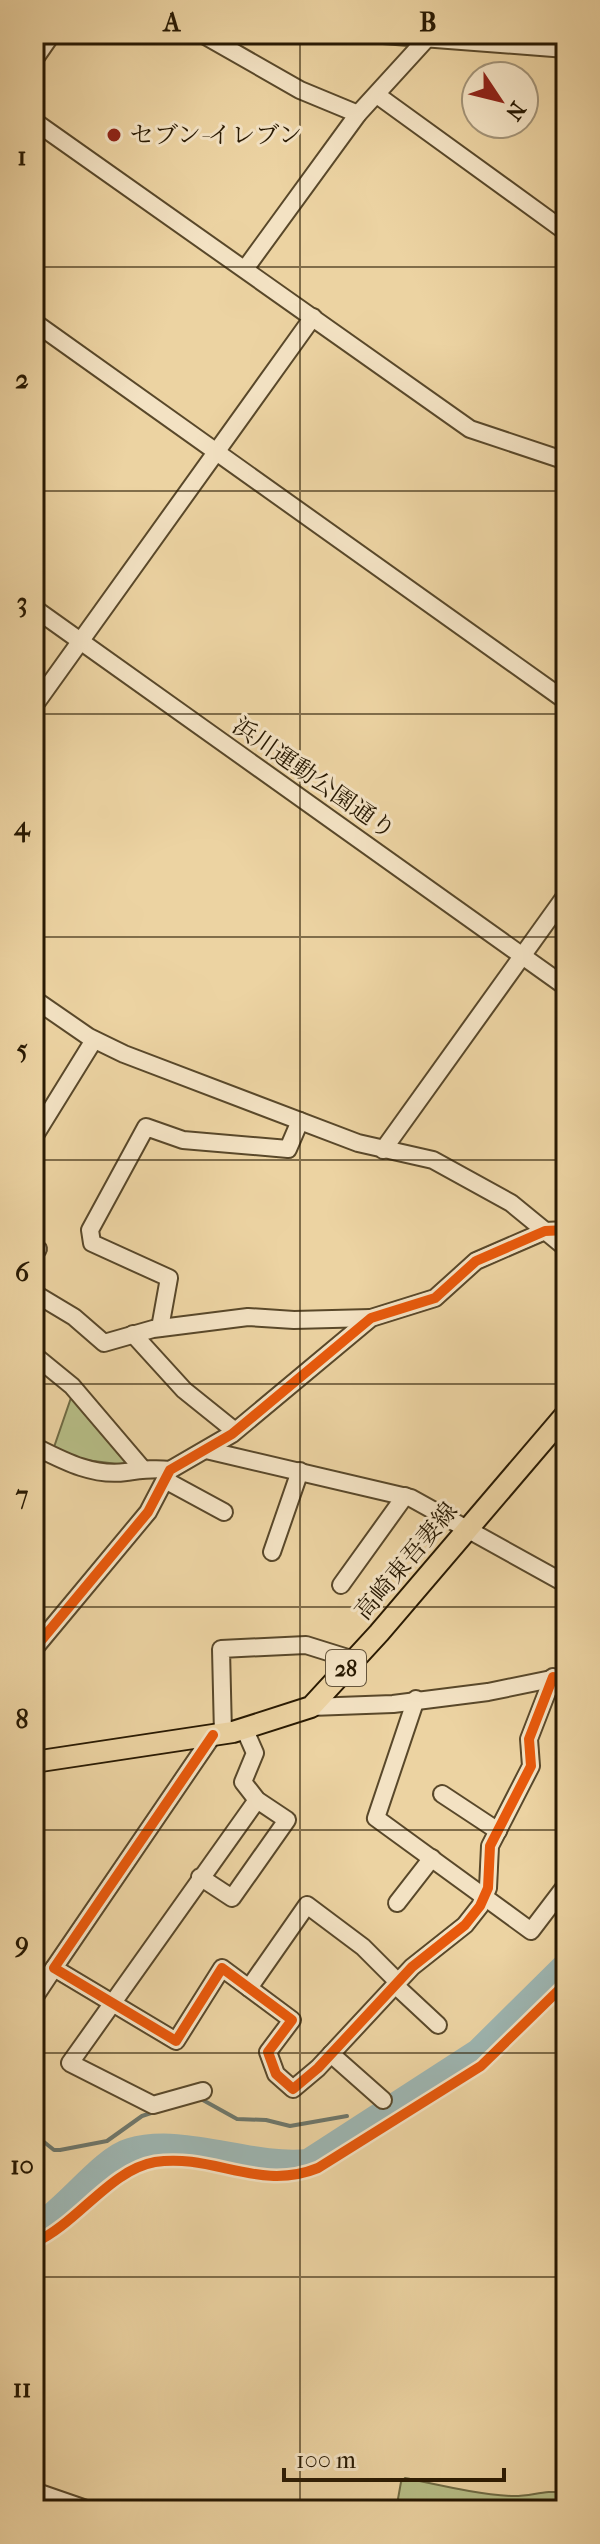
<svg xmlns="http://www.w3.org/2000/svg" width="600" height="2544" font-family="'IM FELL French Canon','Noto Serif JP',serif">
<rect width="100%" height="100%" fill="#ecd3a2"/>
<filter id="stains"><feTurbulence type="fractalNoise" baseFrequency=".0025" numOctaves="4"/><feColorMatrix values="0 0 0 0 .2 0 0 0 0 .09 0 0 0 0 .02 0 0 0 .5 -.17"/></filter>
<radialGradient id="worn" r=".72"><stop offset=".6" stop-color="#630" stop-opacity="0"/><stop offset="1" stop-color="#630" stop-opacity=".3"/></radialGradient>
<!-- green -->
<g fill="#b6bd86" stroke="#6f6b44" stroke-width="2">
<path d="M72,1395l56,64 -3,6 -55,-7 -17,-8z"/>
<path d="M405,2478c35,7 70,16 106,18 21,1 32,-7 55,-3v17h-170l5,-28z"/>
</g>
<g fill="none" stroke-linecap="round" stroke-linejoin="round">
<!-- stream -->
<g stroke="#6e776b" stroke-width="4">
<path d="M201,2099l36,20 29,1 24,6 57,-10"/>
<path d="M361,2118l6,8"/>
<path d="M34,2134l20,16h6l47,-9 35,-25 12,-4"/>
</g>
<!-- river -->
<path stroke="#9db5b1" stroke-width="26" d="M34,2229c31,-18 68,-70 96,-78 53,-16 120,17 178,11l170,-110 88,-87"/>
<!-- minor casing -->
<g stroke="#59482a" stroke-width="20">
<g id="minor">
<path d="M202,34l98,56 58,24"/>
<path d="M370,34l196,15"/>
<path d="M34,60l18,-26"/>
<path d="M377,95l189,137"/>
<path d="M34,121l436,308 96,32"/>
<path d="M245,269l113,-155 73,-80"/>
<path d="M34,322l532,379"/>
<path d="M34,608l532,379"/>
<path d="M34,706l279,-389"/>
<path d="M34,999l55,38 35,17 234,89 75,17 78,43 55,45"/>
<path d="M34,1137l60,-97"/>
<path d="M383,1150l183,-255"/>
<path d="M34,1246l4,3 -4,6"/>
<path d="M34,1293l40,24 30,26 49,-14 95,-12 46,3 77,-2"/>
<path d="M160,1328l9,-50 -77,-35 -2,-13 56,-103 37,13 105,9 12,-28"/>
<path d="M133,1334l51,56 51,41"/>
<path d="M34,1355l38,31 69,81"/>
<path d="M34,1446c28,14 59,31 92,26 16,-2 27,-4 44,-2"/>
<path d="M206,1450l205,48 155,86"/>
<path d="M165,1480l59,32"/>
<path d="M272,1552l28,-81"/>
<path d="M341,1585l64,-89"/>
<path d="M34,1649l114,-137 22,-42 62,-36 139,-116 64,-20 41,-37 69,-30 21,-1"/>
<path d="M416,1699l-40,119 155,113 35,-46"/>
<path d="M311,1707l82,-3 95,-12 78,-16"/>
<path d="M223,1734l-2,-85 85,-4 48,15"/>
<path d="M213,1735l-159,233 122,73 46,-73 70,52 -24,32 8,22 17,15 25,-21 94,-101 53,-42 15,-19 8,-18 2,-42 41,-80 -2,-27 24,-62"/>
<path d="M442,1794l56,37"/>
<path d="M200,1877l32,21 55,-78 -30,-20 -14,-18 12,-29 -11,-25"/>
<path d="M397,1903l35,-45"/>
<path d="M395,1985l43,40"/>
<path d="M249,1988l58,-83 56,42 35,35"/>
<path d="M34,1998l20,-30"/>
<path d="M331,2054l52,46"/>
<path d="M203,2091l-50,14 -83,-42 187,-263"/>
<path d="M34,2491l55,19"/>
</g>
</g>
<!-- major casing -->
<g stroke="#281902" stroke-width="24">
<path id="major" d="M34,1762l199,-30 78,-25 68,-74 187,-219"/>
</g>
<!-- minor -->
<use href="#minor" stroke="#f3e2c3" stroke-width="16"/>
<!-- major -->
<use href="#major" stroke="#ecd3a2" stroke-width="20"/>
<!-- cycleway casing -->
<g stroke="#f3e2c3" stroke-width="15">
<g id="cycleway">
<path d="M34,1649l114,-137 22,-42 62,-36 139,-116 64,-20 41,-37 69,-30 21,-1"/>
<path d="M213,1735l-159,233 122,73 46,-73 70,52 -24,32 8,22 17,15 25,-21 94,-101 53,-42 15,-19 8,-18 2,-42 41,-80 -2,-27 24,-62"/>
<path d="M34,2243c44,-20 76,-73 121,-81 58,-9 104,30 163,6l163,-102 85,-83"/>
</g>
</g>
<!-- cycleway -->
<use href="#cycleway" stroke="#e8590c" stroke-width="10"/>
</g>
<!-- grid -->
<path fill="none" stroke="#281902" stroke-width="2" stroke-opacity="0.55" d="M300,34v2476M34,267h532M34,491h532M34,714h532M34,937h532M34,1160h532M34,1384h532M34,1607h532M34,1830h532M34,2053h532M34,2277h532"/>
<!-- markers -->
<circle fill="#8f2418" stroke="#f3e2c3" stroke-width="3" cx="114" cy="135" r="8"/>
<g text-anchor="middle" stroke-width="6" stroke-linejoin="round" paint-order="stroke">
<!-- shield labels -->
<rect fill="#f3e2c3" stroke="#65553c" stroke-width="2" x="326" y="1650" width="40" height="36" rx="6"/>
<g font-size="22" font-weight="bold" fill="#281902">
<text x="346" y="1676">28</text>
</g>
<!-- poi labels -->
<g font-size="24" fill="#281902" stroke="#f3e2c3" text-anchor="start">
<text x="130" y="143">セブン-イレブン</text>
</g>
<!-- street labels -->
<g font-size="24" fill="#281902" stroke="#f3e2c3">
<text transform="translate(314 778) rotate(35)" y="8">浜川運動公園通り</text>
<text transform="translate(406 1561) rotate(-50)" y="8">高崎東吾妻線</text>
</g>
</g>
<!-- margin -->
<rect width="600" height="2544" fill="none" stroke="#ecd3a2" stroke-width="88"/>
<!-- north arrow -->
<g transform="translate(500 100) rotate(125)"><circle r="38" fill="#f3e2c3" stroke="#a29276" stroke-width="2"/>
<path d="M0-6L14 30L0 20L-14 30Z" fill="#8f2418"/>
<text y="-12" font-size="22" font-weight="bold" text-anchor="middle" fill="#281902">N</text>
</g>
<!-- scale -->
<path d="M284 2468v12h220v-12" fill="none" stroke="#281902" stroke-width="4"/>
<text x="296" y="2468" font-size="24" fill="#281902" stroke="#f3e2c3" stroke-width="6" paint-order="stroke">100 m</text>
<rect x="44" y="44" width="512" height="2456" fill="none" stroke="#281902" stroke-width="3"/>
<g font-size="26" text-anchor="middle" font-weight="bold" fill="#281902">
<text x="172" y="31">A</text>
<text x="428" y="31">B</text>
<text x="22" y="165">1</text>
<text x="22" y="388">2</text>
<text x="22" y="611">3</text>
<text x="22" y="835">4</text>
<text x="22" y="1058">5</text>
<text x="22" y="1281">6</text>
<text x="22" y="1504">7</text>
<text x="22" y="1728">8</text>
<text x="22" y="1951">9</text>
<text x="22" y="2174">10</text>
<text x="22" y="2397">11</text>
</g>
<rect width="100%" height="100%" filter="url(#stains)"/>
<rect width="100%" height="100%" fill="url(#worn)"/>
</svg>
